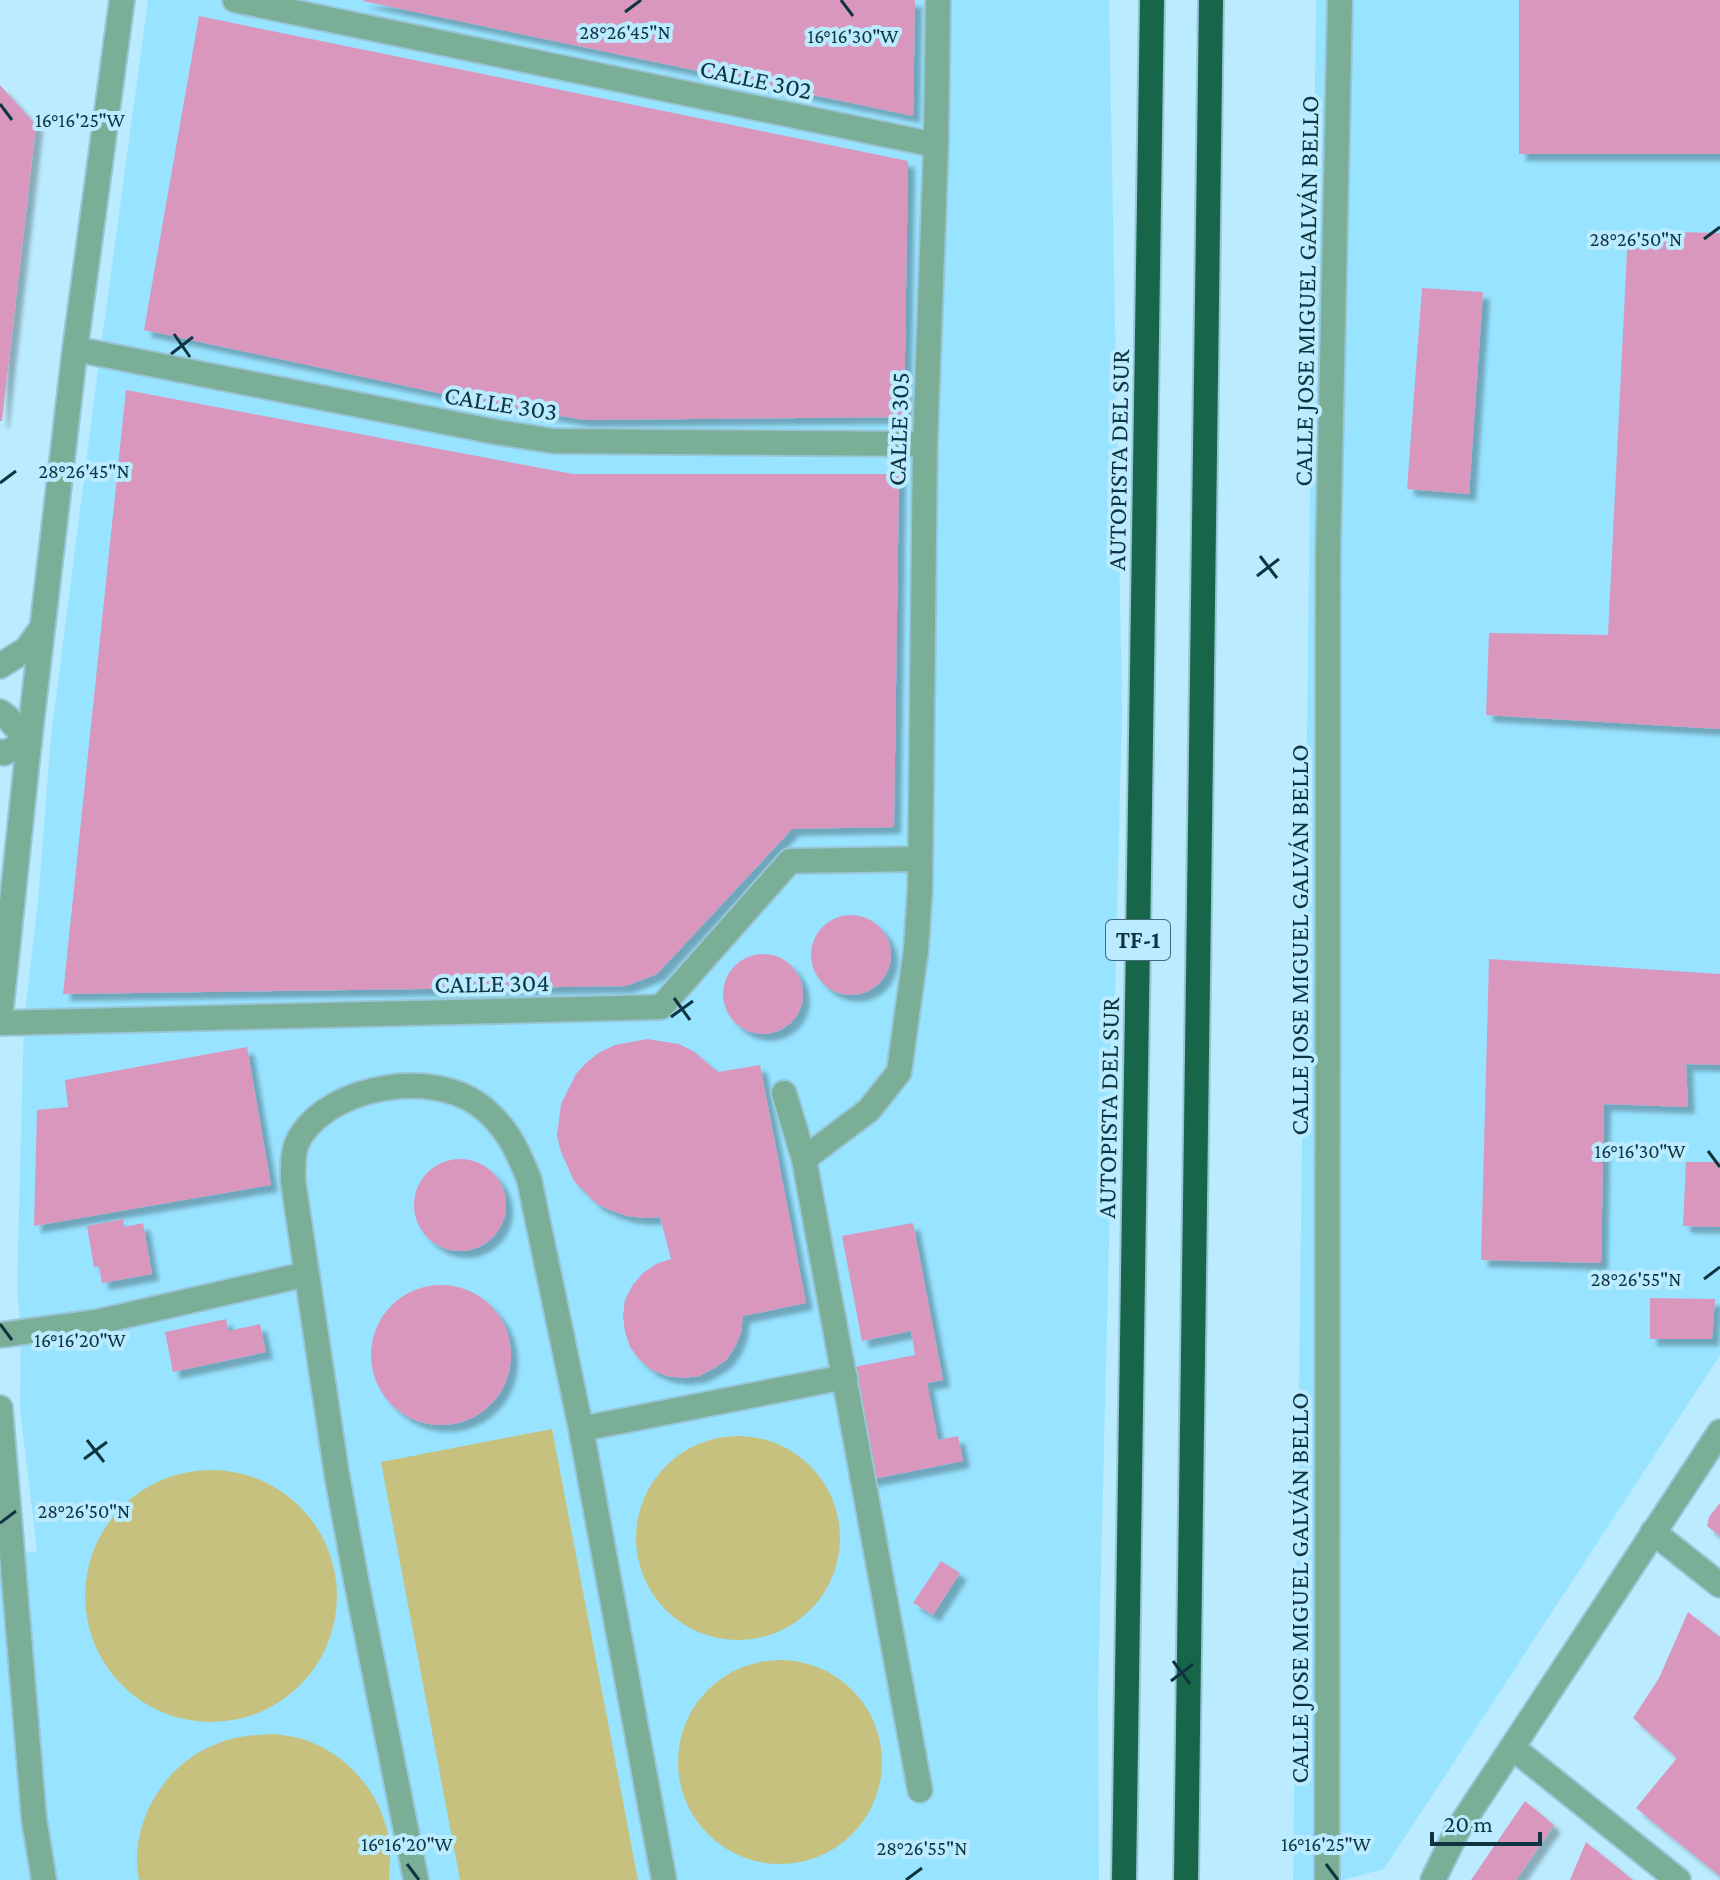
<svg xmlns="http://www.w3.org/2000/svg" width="1720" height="1880" font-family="'Crimson Pro',serif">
<defs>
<filter id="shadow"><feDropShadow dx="7" dy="7" stdDeviation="2" flood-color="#0004"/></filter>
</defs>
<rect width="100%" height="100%" fill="#bbebfe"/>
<!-- built -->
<g fill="#98e3ff">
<path d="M148,0h961l13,708 -24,986 1,186h-1099v-323l37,-6 -17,-142 1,-77 -4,-43 7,-267 14,-121 13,-164 49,-383z"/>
<path d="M1316,0h404v1355l-336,514 -41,11h-50z"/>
</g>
<!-- water -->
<g fill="#c7c180">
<path d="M552,1429l86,451h-178l-79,-418z"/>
<circle cx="738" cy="1538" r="102"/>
<circle cx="211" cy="1596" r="126"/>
<circle cx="780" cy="1762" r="102"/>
<path d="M274,1734c8,1 17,2 25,4 43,12 78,49 88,92 4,16 3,33 2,50h-250c-11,-54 24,-115 75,-135 20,-9 39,-10 60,-11z"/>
</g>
<!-- building -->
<g fill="#da97be" filter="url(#shadow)">
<path d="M363,0h552l-2,116 -550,-115z"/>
<rect x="1519" y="0" width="201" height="154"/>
<path d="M199,16l709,145 -4,256 -319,3 -91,-15 -350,-75z"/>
<path d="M0,85l36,40 -34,296h-2z"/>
<path d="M1628,231l92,2v496l-234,-14 3,-82 119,2z"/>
<path d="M1422,288l61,4 -14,202 -62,-5z"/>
<path d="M126,390l447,84h326l-5,353 -102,2 -135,145 -31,12 -563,8z"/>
<circle cx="851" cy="955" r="40"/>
<circle cx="763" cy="994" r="40"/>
<path d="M1489,959l231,15v91l-34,-1 2,43 -84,-3 -3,159 -120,-3z"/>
<path d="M647,1039l32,5 14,7 25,21 42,-7 46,238 -63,13 -2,16 -6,15 -9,13 -13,9 -14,7 -16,2 -16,-2 -15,-6 -12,-10 -10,-13 -5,-15 -2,-16 2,-16 7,-14 11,-13 13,-9 15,-5 -11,-42 -16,1 -17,-2 -15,-5 -15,-7 -23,-23 -13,-29 -4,-16 4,-32 15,-30 11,-12 13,-10 15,-7z"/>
<path d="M247,1047l24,138 -237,41 3,-116 31,-3 -3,-27z"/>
<circle cx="460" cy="1205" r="46"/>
<path d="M1686,1162h34v65l-37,-1z"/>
<path d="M123,1219l1,8 19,-4 9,51 -50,9 -3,-17 -5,1 -7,-41z"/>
<path d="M913,1223l30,157 -16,3 11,57 20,-4 5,25 -95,19 -19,-112 66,-13 -4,-24 -49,10 -20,-105z"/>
<circle cx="441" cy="1355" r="70"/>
<path d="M1650,1298l65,1 -3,40h-62z"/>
<path d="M226,1319l2,12 32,-7 6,28 -93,20 -8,-40z"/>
<path d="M1720,1503v33l-13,-10 2,-9z"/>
<path d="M941,1561l19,12 -27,42 -20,-12z"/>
<path d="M1688,1612l32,25v239l-84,-68 41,-50 -44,-40 26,-40z"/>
<path d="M1525,1801l29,24 -38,55h-45z"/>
<path d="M1586,1842l47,38h-63z"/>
</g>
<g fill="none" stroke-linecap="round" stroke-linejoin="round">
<!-- minor casing -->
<g stroke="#98c6d8" stroke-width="28">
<g id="minor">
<path d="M235,0l701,145"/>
<path d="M75,349l421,83 57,9 372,3"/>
<path d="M0,666l27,-17 15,-21"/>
<path d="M0,712l7,5 22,25"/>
<path d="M0,752l4,1 25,-11"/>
<path d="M0,1017l29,-275 46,-393 47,-349"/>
<path d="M0,1023l661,-16 129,-146 129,-2"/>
<path d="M784,1093l20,66 116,631"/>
<path d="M804,1159l65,-49 30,-38 17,-122 4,-61 5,-445 11,-299 2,-145"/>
<path d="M0,1335l97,-13 210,-48"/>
<path d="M0,1408l34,411 10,61"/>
<path d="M581,1429l264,-52"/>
<path d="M1653,1532l67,53"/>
<path d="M1513,1748l165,132"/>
<path d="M416,1880l-59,-295 -20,-109 -44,-295c0,-16 -1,-34 9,-47 33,-49 130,-64 177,-29 27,20 38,44 50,74l52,250 83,451"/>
<path d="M1327,1880l1,-1328 12,-552"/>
<path d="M1433,1880l24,-49 263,-399"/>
</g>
</g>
<!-- highway casing -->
<g stroke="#98c6d8" stroke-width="28">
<g id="highway">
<path d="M1124,1880l28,-1880"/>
<path d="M1186,1880l25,-1880"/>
</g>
</g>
<!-- minor -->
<use href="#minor" stroke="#7aae96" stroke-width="24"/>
<!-- highway -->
<use href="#highway" stroke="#186649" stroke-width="24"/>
</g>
<!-- ticks -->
<path fill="none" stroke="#0e3440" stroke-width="3" d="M841,0l12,16M625,12l16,-12M0,104l12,16M1704,239l16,-12M174,334l16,23M171,354l22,-17M0,483l16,-12M1260,556l17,22M1257,576l22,-17M674,998l16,22M671,1017l22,-16M1708,1151l12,16M1704,1279l16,-12M0,1324l12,16M87,1440l17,22M84,1459l23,-17M0,1523l16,-12M1173,1661l17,23M1171,1681l22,-17M407,1864l12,16M1326,1864l12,16M906,1880l16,-12"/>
<g text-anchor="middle" stroke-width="8" stroke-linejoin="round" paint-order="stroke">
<!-- shield labels -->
<rect fill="#bbebfe" stroke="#426b79" stroke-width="2" x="1106" y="920" width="64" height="40" rx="6"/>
<g font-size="24" font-weight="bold" fill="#0e3440">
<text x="1138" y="948">TF-1</text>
</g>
<!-- street labels -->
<g font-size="26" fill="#0e3440" stroke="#bbebfe">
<text transform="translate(756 79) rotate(12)" y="9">CALLE 302</text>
<text transform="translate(1306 291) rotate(-89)" y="9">CALLE JOSE MIGUEL GALVÁN BELLO</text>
<text transform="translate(501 403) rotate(9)" y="9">CALLE 303</text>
<text transform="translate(898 429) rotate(-88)" y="9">CALLE 305</text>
<text transform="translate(1118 460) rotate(-89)" y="9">AUTOPISTA DEL SUR</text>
<text transform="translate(1299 940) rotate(-90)" y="9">CALLE JOSE MIGUEL GALVÁN BELLO</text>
<text transform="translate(492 983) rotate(-1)" y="9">CALLE 304</text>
<text transform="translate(1108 1108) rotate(-89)" y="9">AUTOPISTA DEL SUR</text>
<text transform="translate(1299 1588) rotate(-90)" y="9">CALLE JOSE MIGUEL GALVÁN BELLO</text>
</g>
</g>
<g font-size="20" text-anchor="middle" fill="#0e3440" stroke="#bbebfe" stroke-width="8" stroke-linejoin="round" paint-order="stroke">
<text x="625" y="39">28°26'45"N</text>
<text x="853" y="43">16°16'30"W</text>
<text x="80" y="127">16°16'25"W</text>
<text x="1636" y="246">28°26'50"N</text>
<text x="84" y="478">28°26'45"N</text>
<text x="1640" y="1158">16°16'30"W</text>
<text x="1636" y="1286">28°26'55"N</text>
<text x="80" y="1347">16°16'20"W</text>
<text x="84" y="1518">28°26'50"N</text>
<text x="407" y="1851">16°16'20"W</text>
<text x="1326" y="1851">16°16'25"W</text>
<text x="922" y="1855">28°26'55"N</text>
</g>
<!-- scale -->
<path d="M1432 1832v12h108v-12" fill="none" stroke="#0e3440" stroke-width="4"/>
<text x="1444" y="1832" font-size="24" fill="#0e3440" stroke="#bbebfe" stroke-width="6" paint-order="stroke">20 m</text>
</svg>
